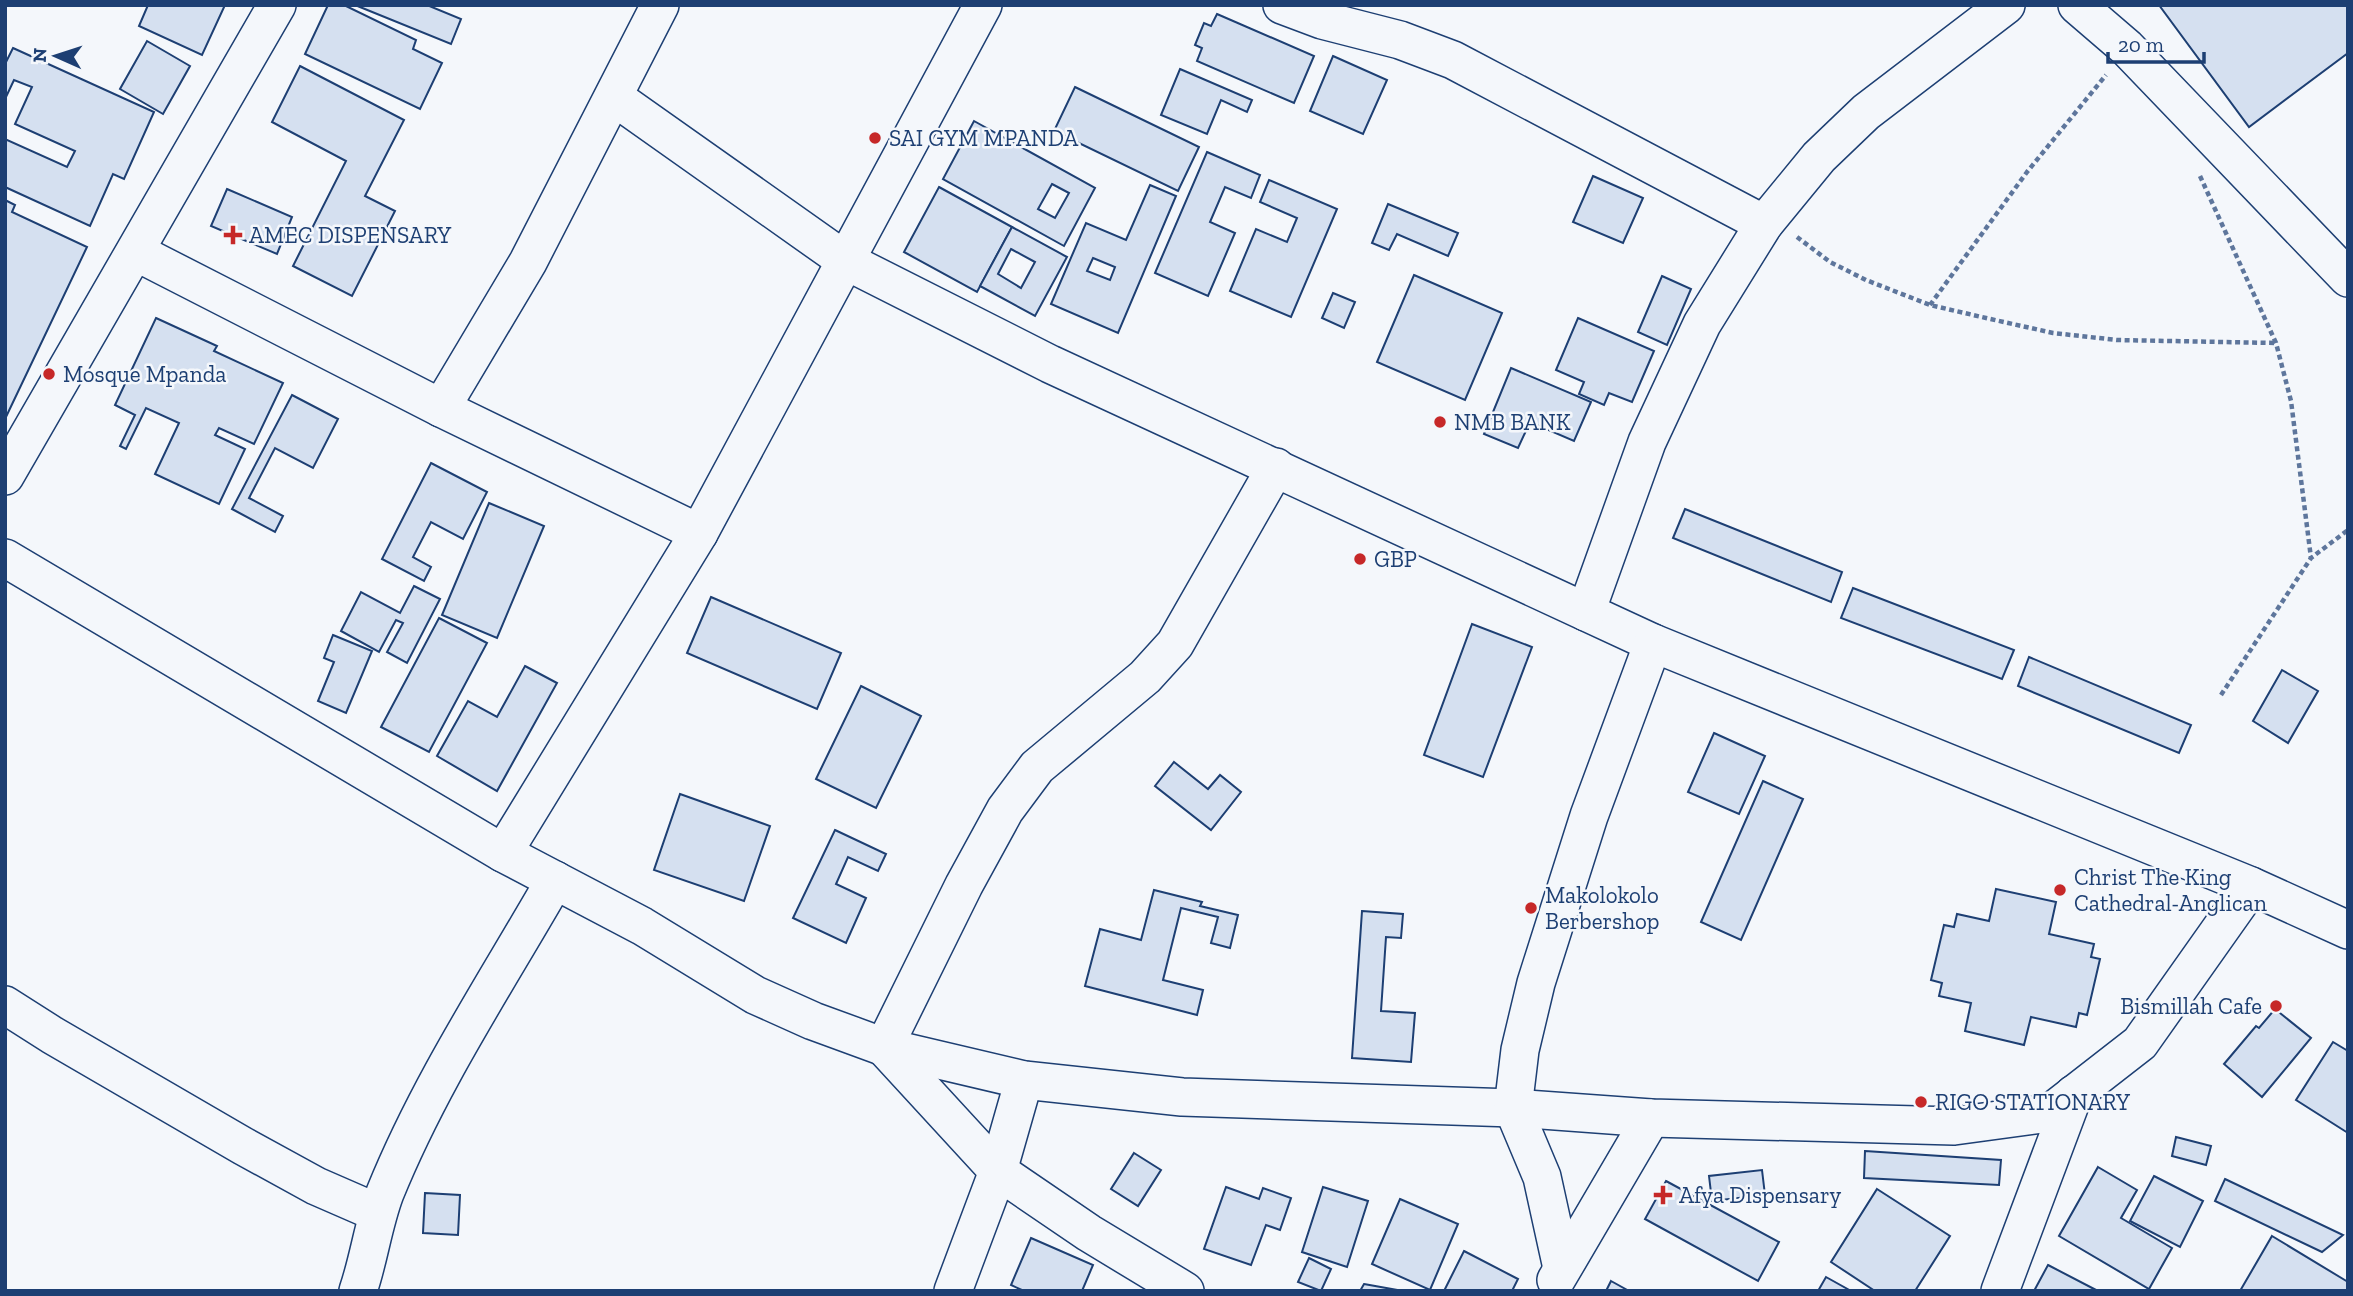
<svg xmlns="http://www.w3.org/2000/svg" width="2353" height="1296" font-family="'Zilla Slab',serif">
<rect width="100%" height="100%" fill="#f4f7fb"/>
<!-- building -->
<g fill="#d5e0f0" stroke="#1d3f73" stroke-width="2" fill-rule="evenodd">
<path d="M148,5h77l-23,50 -63,-29z"/>
<path d="M328,5h16l72,35 -3,9 29,14 -22,46 -115,-55z"/>
<path d="M355,5h72l34,14 -10,25z"/>
<path d="M2159,5h189v48l-99,74z"/>
<path d="M1217,14l97,42 -20,47 -97,-42 5,-13 -7,-3 9,-22 7,3z"/>
<path d="M147,41l43,25 -27,48 -43,-25z"/>
<path d="M13,48l141,64 -30,67 -11,-5 -23,52 -85,-39v-48l62,28 8,-16 -60,-27 17,-37 -18,-7 -9,19v-35z"/>
<path d="M1333,56l54,24 -24,54 -53,-23z"/>
<path d="M300,66l104,54 -39,76 30,15 -43,85 -59,-30 53,-105 -74,-39z"/>
<path d="M1180,69l72,31 -5,12 -26,-12 -14,34 -46,-19z"/>
<path d="M1075,87l124,60 -21,44 -124,-60z"/>
<path d="M974,121l121,67 -31,58 -121,-67zM1052,184l17,9 -14,25 -17,-9z"/>
<path d="M1207,152l53,23 -9,23 -26,-11 -15,35 25,11 -27,63 -53,-23z"/>
<path d="M1593,176l50,22 -20,45 -50,-21z"/>
<path d="M1269,180l68,29 -46,108 -61,-26 26,-62 31,13 10,-24 -37,-16z"/>
<path d="M1150,185l26,11 -58,137 -67,-29 35,-81 40,17zM1093,258l22,9 -5,13 -23,-9z"/>
<path d="M939,187l73,40 -35,65 -73,-40z"/>
<path d="M227,189l65,28 -15,37 -66,-28z"/>
<path d="M5,200l10,5 -3,7 75,35 -82,172z"/>
<path d="M1388,204l70,29 -10,23 -51,-22 -8,16 -17,-7z"/>
<path d="M1012,227l55,30 -32,59 -55,-30zM1011,249l24,13 -14,26 -23,-14z"/>
<path d="M1414,275l88,38 -37,87 -88,-38z"/>
<path d="M1662,276l29,13 -24,56 -29,-13z"/>
<path d="M1333,293l22,9 -11,26 -22,-10z"/>
<path d="M156,318l61,28 -3,5 69,32 -29,61 -35,-16 -4,7 30,14 -26,55 -64,-30 24,-51 -33,-15 -20,41 -6,-3 15,-31 -20,-10z"/>
<path d="M1578,318l76,33 -22,51 -23,-9 -5,12 -25,-11 5,-12 -28,-12z"/>
<path d="M1511,368l80,34 -17,39 -44,-19 -12,26 -34,-14z"/>
<path d="M292,395l46,24 -25,49 -38,-20 -26,50 34,18 -8,16 -43,-23z"/>
<path d="M431,463l56,29 -24,47 -32,-17 -18,35 18,10 -7,14 -42,-22z"/>
<path d="M489,503l55,23 -47,112 -55,-23z"/>
<path d="M1685,509l157,63 -11,30 -158,-64z"/>
<path d="M414,586l26,13 -33,64 -20,-11 16,-29 -7,-3 -17,32 -38,-21 20,-39 39,21z"/>
<path d="M1853,588l161,62 -12,29 -161,-61z"/>
<path d="M711,597l130,56 -24,56 -130,-56z"/>
<path d="M439,618l48,25 -58,109 -48,-25z"/>
<path d="M1472,624l60,23 -49,130 -59,-22z"/>
<path d="M333,635l39,16 -26,62 -28,-12 16,-39 -10,-4z"/>
<path d="M2029,657l162,68 -12,28 -161,-67z"/>
<path d="M525,666l32,17 -60,108 -60,-35 31,-55 29,16z"/>
<path d="M2282,670l36,21 -30,52 -35,-22z"/>
<path d="M861,686l60,30 -45,92 -60,-29z"/>
<path d="M1714,733l51,23 -26,58 -51,-22z"/>
<path d="M1174,762l34,27 12,-14 21,17 -30,38 -56,-44z"/>
<path d="M1763,781l40,18 -62,141 -40,-18z"/>
<path d="M680,794l90,32 -26,75 -90,-31z"/>
<path d="M835,830l51,24 -8,17 -30,-14 -12,27 30,14 -20,45 -53,-25z"/>
<path d="M1996,889l60,13 -7,32 45,10 -3,13 9,2 -13,56 -8,-2 -3,14 -45,-10 -7,28 -59,-14 6,-28 -32,-7 3,-13 -11,-3 13,-55 10,2 3,-13 32,7z"/>
<path d="M1154,890l48,12 -2,4 38,9 -8,33 -19,-5 7,-26 -37,-9 -18,72 40,10 -6,25 -112,-29 15,-57 41,11z"/>
<path d="M1362,911l41,3 -2,24 -15,-1 -5,74 34,2 -4,49 -59,-4z"/>
<path d="M2275,1009l36,29 -49,59 -38,-33 32,-38 3,2z"/>
<path d="M2333,1042l15,9v82l-52,-33z"/>
<path d="M2176,1137l35,9 -5,19 -34,-9z"/>
<path d="M1865,1151l136,9 -2,25 -135,-7z"/>
<path d="M1134,1153l27,17 -23,36 -27,-17z"/>
<path d="M2098,1167l39,23 -16,28 51,30 -23,41 -90,-53z"/>
<path d="M1762,1170l3,25 -53,6 -3,-25z"/>
<path d="M2154,1176l49,25 -23,46 -50,-26z"/>
<path d="M2225,1179l118,56 -21,17 -107,-51z"/>
<path d="M1666,1181l113,61 -21,39 -113,-62z"/>
<path d="M1226,1187l33,12 4,-11 28,10 -11,32 -14,-5 -15,40 -47,-16z"/>
<path d="M1323,1187l45,14 -21,66 -45,-15z"/>
<path d="M1877,1189l73,47 -35,55h-40l-44,-29z"/>
<path d="M425,1193l35,2 -2,40 -35,-2z"/>
<path d="M1400,1199l58,25 -28,66 -58,-26z"/>
<path d="M2272,1236l76,46v9h-108z"/>
<path d="M1031,1238l62,27 -11,26h-58l-13,-6z"/>
<path d="M1464,1251l54,28 -6,12h-68z"/>
<path d="M1309,1258l22,11 -10,22 -23,-9z"/>
<path d="M2048,1265l50,26h-64z"/>
<path d="M1826,1277l25,14h-33z"/>
<path d="M1611,1281l18,10h-23z"/>
<path d="M1364,1284l39,7h-43z"/>
</g>
<g fill="none" stroke-linecap="round" stroke-linejoin="round">
<!-- minor casing -->
<g stroke="#1d3f73" stroke-width="40">
<g id="minor">
<path d="M1282,5l40,15 78,20 53,20 311,164"/>
<path d="M2077,5l50,43 221,230"/>
<path d="M614,97l232,164 204,103 603,279 598,243 97,44"/>
<path d="M136,252l305,156 258,125"/>
<path d="M441,408l87,-146 132,-257"/>
<path d="M5,476l272,-471"/>
<path d="M5,558l498,295 139,73 113,69 58,26 71,26 140,33 158,17 331,11 138,10 303,8 96,-13 90,-70 111,-157"/>
<path d="M1586,612l61,-170 55,-118 62,-100 55,-67 47,-45 140,-107"/>
<path d="M503,853l196,-320 284,-528"/>
<path d="M5,1005l47,30 191,111 73,40 62,27"/>
<path d="M1562,1268l-20,-91 -29,-69 7,-58 16,-67 53,-167 64,-173"/>
<path d="M1556,1280l95,-162"/>
<path d="M358,1291c11,-32 15,-66 27,-98 45,-111 111,-210 170,-313"/>
<path d="M953,1291l45,-120 26,-91"/>
<path d="M1185,1291l-96,-58 -91,-62 -114,-124 80,-162 41,-75 32,-43 108,-90 30,-33 101,-177"/>
<path d="M2000,1291l74,-197"/>
</g>
</g>
<!-- path -->
<g stroke="#5e769c" stroke-width="4.5" stroke-dasharray="5 3.5" stroke-linecap="butt">
<path d="M2200,176l76,167 15,58 20,157"/>
<path d="M1797,237l33,25 36,18 64,25 56,13 67,15 64,7 159,3"/>
<path d="M1930,305l97,-133 79,-97"/>
<path d="M2221,695l90,-137 37,-28"/>
</g>
<!-- minor -->
<use href="#minor" stroke="#f4f7fb" stroke-width="37"/>
</g>
<!-- markers -->
<g fill="#c62828" stroke="#f4f7fb" stroke-width="2.5">
<circle cx="875" cy="138" r="7"/>
<path d="M229.5 224.5h7v7h7v7h-7v7h-7v-7h-7v-7h7z"/>
<circle cx="49" cy="374" r="7"/>
<circle cx="1440" cy="422" r="7"/>
<circle cx="1360" cy="559" r="7"/>
<circle cx="2060" cy="890" r="7"/>
<circle cx="1531" cy="908" r="7"/>
<circle cx="2276" cy="1006" r="7"/>
<circle cx="1921" cy="1102" r="7"/>
<path d="M1659.5 1184.5h7v7h7v7h-7v7h-7v-7h-7v-7h7z"/>
</g>
<g text-anchor="middle" stroke-width="5" stroke-linejoin="round" paint-order="stroke">
<!-- poi labels -->
<g font-size="23" fill="#1d3f73" stroke="#f4f7fb" text-anchor="start">
<text x="889" y="146">SAI GYM MPANDA</text>
<text x="249" y="243">AMEC DISPENSARY</text>
<text x="63" y="382">Mosque Mpanda</text>
<text x="1454" y="430">NMB BANK</text>
<text x="1374" y="567">GBP</text>
<text x="2074" y="885">Christ The King<tspan x="2074" dy="26">Cathedral-Anglican</tspan></text>
<text x="1545" y="903">Makolokolo<tspan x="1545" dy="26">Berbershop</tspan></text>
<text x="2262" y="1014" text-anchor="end">Bismillah Cafe</text>
<text x="1935" y="1110">RIGO STATIONARY</text>
<text x="1679" y="1203">Afya Dispensary</text>
</g>
</g>
<!-- border -->
<rect width="2353" height="1296" fill="none" stroke="#1d3f73" stroke-width="14"/>
<!-- north arrow -->
<g transform="translate(56 56) rotate(273)" stroke="#f4f7fb" stroke-width="5" paint-order="stroke">
<path d="M0-5L12 26L0 18L-12 26Z" fill="#1d3f73"/>
<text y="-10" font-size="19" font-weight="bold" text-anchor="middle" fill="#1d3f73">N</text>
</g>
<!-- scale -->
<path d="M2108 52v10h96v-10" fill="none" stroke="#1d3f73" stroke-width="3.5"/>
<text x="2118" y="52" font-size="21" fill="#1d3f73" stroke="#f4f7fb" stroke-width="5" paint-order="stroke">20 m</text>
</svg>
